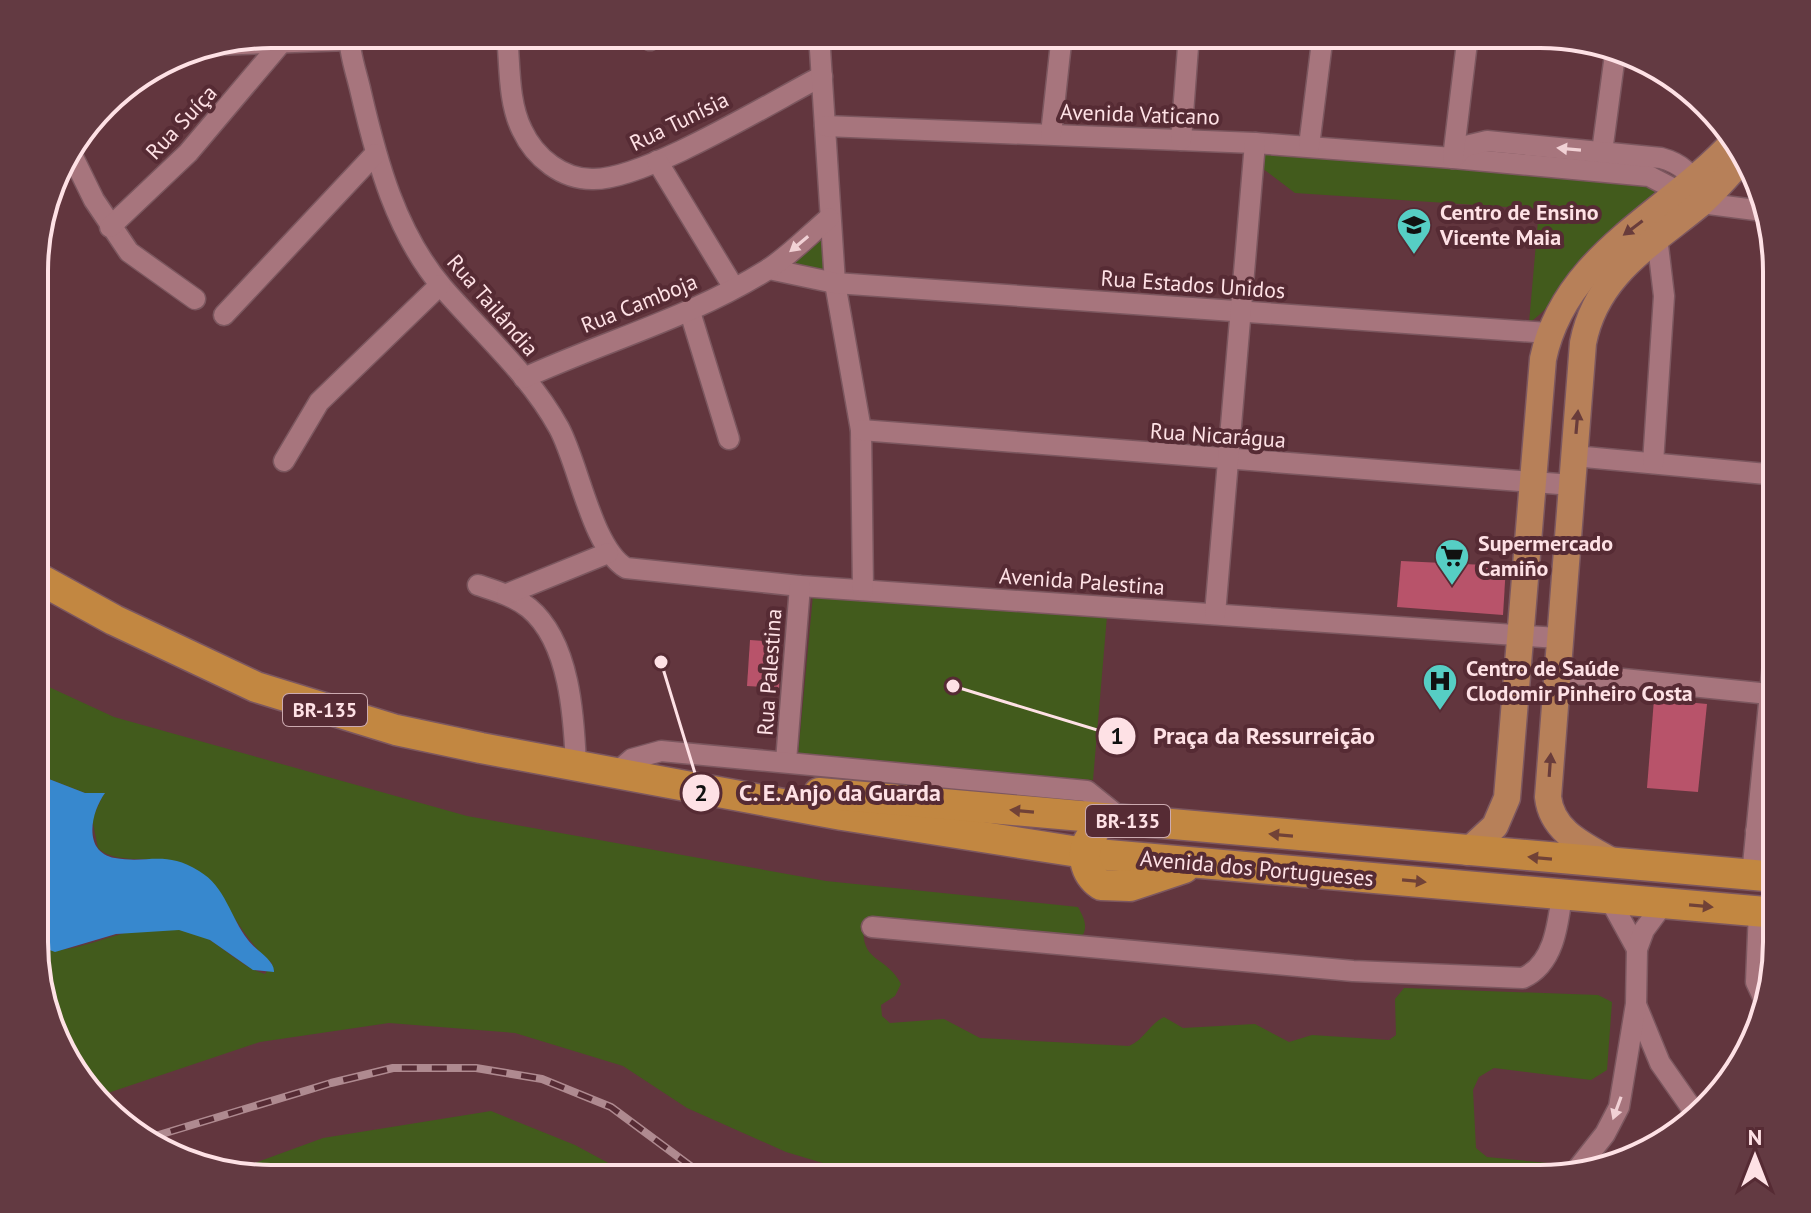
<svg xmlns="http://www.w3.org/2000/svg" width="1811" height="1213" font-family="'PT Sans',sans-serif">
<rect width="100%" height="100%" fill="#62363e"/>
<!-- green -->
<g fill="#425b1c">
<path d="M1264,152l388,31 3,9c-11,17 -33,28 -48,41 -30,26 -46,68 -78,90l10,-114 -244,-16 -33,-25z"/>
<path d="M828,230l3,41 -43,-7z"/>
<path d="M813,595l294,21 -14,164 -295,-25z"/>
<path d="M36,681l78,36 353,99 359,65 252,26c6,11 12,22 1,33l-215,-18c-5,42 22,32 37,62l-6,12 -14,9 1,11 8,7 54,-4 36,19 149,8c15,-6 20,-22 35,-29l19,11 72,-4 34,18 23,-7 77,5 7,-5 -1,-36 9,-11 194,7 14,7 -5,68 -16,10 -97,-12 -15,9 -6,13 3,58 11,9 61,6 10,11 -3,5h-679l-90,-27 -99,-44 -64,-42 -108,-33 -126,-10 -129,19 -161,54 -33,-35 -30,-89v-27c23,16 72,-11 100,-14 23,-2 52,-5 72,8 20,12 34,28 57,35l7,-11c-30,-22 -55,-83 -79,-95 -31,-17 -75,0 -95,-20l-6,-29 12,-26h-19l-49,-19z"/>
<path d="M491,1111l84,34 63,34h-367l-41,-7 93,-34z"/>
</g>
<!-- water -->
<path fill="#3788ce" d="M36,774l49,19h20c-14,19 -23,59 10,65 33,6 50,-8 84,13 27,16 31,46 49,69 7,10 27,20 26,32l-21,-2 -43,-30 -31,-10 -63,4 -61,18 -19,-7z"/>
<!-- building -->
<g fill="#b8536a">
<path d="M1401,561l105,5 -3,49 -106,-8z"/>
<path d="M750,640l32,2 -3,46 -32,-2z"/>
<path d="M1654,699l53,5 -9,88 -51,-4z"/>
</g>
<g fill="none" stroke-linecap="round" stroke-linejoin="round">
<!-- minor casing -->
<g stroke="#7c575f" stroke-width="23">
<g id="minor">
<path d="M349,34c0,20 8,40 12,59 16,69 35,140 82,195 39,45 87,87 116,140 20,37 33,120 67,140l174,18 758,52"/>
<path d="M507,34c3,31 1,68 15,96 13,28 41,50 72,49 52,0 176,-76 228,-103"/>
<path d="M819,34l16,249 26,147 2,160"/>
<path d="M650,40v-6"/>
<path d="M216,45l133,-5 47,-6"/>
<path d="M825,126l430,17 198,15 196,18 52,27 62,8"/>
<path d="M1051,134l11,-100"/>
<path d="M1181,140l8,-106"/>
<path d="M1309,146l14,-112"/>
<path d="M70,151l24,49 35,52 66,47"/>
<path d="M1602,152l14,-105"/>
<path d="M1453,158l13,-12 21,-5 174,17c19,5 32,15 37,34"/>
<path d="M1453,158l15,-124"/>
<path d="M657,161l77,127"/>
<path d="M110,227l78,-74 93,-110"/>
<path d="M769,269l66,14 713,50"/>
<path d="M690,312l39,127"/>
<path d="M224,315l151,-161"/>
<path d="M524,378c81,-37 168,-61 243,-108 22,-14 42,-35 62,-52"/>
<path d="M861,430l711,55"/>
<path d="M1574,456l203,19"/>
<path d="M284,461l35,-59 121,-117"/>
<path d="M1653,463l11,-167 -7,-59"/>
<path d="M478,585c18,6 36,11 51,23 41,34 45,109 47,158"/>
<path d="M507,594l101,-41"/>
<path d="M1215,614l40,-471"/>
<path d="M1555,672l214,22"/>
<path d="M786,761l14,-175"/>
<path d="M616,773l16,-14 29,-8 426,40 36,29"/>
<path d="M1756,831l21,2"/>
<path d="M1752,875l25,-252"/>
<path d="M1609,898l28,51"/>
<path d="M1759,911l-3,71 7,15"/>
<path d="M872,927l481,44 170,7c31,-14 35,-53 39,-84"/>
<path d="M1637,1007l23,56 35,50"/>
<path d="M1575,1172l30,-38 14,-27 17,-103 1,-55 7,-19 20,-27"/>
</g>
</g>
<!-- major casing -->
<g stroke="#7c575f" stroke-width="29">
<g id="major">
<path d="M1467,852l28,-26 12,-28 36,-439c22,-105 125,-145 191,-218"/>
<path d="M1615,863c-29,-17 -63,-30 -67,-66l35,-454c13,-68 66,-97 116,-138 17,-15 32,-33 47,-50"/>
</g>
</g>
<!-- highway casing -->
<g stroke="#7c575f" stroke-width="33">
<g id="highway">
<path d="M36,577l78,43 142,67 140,43 85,18 361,67 243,38 692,60"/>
<path d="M819,793l958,84"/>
<path d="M1092,836c-13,16 -7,38 9,49l29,1 54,-18"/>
</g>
</g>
<!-- minor -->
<use href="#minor" stroke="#a7757d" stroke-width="20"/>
<!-- major -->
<use href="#major" stroke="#b78059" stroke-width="26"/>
<!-- highway -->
<use href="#highway" stroke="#c28741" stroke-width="30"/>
<!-- rail casing -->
<g stroke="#af8a90" stroke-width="8">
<path id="rail" d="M142,1140l189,-57 62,-15h83l66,11 69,28 97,72"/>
</g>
<!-- rail -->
<use href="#rail" stroke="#562b34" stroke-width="5" stroke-dasharray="15" stroke-linecap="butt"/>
</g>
<!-- one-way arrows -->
<defs><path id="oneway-solid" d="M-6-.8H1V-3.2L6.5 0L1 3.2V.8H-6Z" transform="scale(2)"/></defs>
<g fill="#f1d1d5">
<use href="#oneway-solid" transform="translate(1569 149) rotate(-175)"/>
<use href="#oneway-solid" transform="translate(799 244) rotate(140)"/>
<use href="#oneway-solid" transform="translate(1617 1108) rotate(110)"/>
</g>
<g fill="#693c3b">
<use href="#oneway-solid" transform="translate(1633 228) rotate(143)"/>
<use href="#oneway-solid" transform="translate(1577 422) rotate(-85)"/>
<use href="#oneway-solid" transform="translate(1550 765) rotate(-86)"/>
</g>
<g fill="#714237">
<use href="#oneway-solid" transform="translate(1022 811) rotate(-175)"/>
<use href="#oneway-solid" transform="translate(1281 835) rotate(-175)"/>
<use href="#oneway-solid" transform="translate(1540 858) rotate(-175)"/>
<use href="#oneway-solid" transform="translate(1414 881) rotate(5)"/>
<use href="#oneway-solid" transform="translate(1701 906) rotate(5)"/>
</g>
<!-- icons -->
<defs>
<g id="school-pin" transform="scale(1.8)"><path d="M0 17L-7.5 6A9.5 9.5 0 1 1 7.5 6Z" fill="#56cec4" stroke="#562b34"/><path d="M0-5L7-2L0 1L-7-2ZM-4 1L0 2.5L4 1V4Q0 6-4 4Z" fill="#111"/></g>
<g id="supermarket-pin" transform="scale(1.8)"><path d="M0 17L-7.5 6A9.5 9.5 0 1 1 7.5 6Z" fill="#56cec4" stroke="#562b34"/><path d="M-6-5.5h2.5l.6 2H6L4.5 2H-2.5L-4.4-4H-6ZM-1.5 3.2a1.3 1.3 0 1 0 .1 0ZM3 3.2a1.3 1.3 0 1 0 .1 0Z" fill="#111"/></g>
<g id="hospital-pin" transform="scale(1.8)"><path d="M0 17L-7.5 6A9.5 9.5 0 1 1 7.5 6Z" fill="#56cec4" stroke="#562b34"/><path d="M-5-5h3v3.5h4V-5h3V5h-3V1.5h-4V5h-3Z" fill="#111"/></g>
</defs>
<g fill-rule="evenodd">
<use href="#school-pin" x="1414" y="225"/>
<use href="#supermarket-pin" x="1452" y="556"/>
<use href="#hospital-pin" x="1440" y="681"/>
</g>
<g text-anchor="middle" stroke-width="8" stroke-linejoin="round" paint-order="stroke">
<!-- shield labels -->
<g fill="#562b34" stroke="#ccaab0" stroke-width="2">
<rect x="283" y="694" width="84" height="32" rx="6"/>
<rect x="1086" y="805" width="84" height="32" rx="6"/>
</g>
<g font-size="20" font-weight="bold" fill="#fee1e5">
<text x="325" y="717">BR-135</text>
<text x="1128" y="828">BR-135</text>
</g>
<!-- street labels -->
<g font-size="22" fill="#fee1e5" stroke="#562b34">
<text transform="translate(1140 114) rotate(2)" y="8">Avenida Vaticano</text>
<text transform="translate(679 121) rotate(-26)" y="8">Rua Tunísia</text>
<text transform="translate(181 122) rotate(-47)" y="8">Rua Suíça</text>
<text transform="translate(1193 284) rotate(4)" y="8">Rua Estados Unidos</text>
<text transform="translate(639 303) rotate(-22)" y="8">Rua Camboja</text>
<text transform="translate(493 305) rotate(49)" y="8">Rua Tailândia</text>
<text transform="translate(1218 435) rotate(4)" y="8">Rua Nicarágua</text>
<text transform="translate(1082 581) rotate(4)" y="8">Avenida Palestina</text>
<text transform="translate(769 672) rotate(-86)" y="8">Rua Palestina</text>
<text transform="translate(1257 868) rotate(5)" y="8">Avenida dos Portugueses</text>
</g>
<!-- poi labels -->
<g font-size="22" font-weight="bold" fill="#fee1e5" stroke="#562b34" text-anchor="start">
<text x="1440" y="220">Centro de Ensino<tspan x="1440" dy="25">Vicente Maia</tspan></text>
<text x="1478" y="551">Supermercado<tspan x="1478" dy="25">Camiño</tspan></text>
<text x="1466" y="676">Centro de Saúde<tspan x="1466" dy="25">Clodomir Pinheiro Costa</tspan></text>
</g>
</g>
<!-- crop -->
<path d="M0 0H1811V1213H0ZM271 48H1540A223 223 0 0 1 1763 271V942A223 223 0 0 1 1540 1165H271A223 223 0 0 1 48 942V271A223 223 0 0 1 271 48Z" fill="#633a42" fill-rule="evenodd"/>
<path fill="none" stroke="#fee1e5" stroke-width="4" d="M271 48H1540A223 223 0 0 1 1763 271V942A223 223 0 0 1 1540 1165H271A223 223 0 0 1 48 942V271A223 223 0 0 1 271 48Z"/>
<!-- callouts -->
<path fill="none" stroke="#fee1e5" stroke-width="3" d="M953 686L1117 736M661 662L701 793"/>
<g fill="#fee1e5" stroke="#562b34" stroke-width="3">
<circle cx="953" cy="686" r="8"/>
<circle cx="661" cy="662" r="8"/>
<circle cx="1117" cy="736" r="20"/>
<circle cx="701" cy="793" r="20"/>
</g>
<g font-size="24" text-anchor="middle" font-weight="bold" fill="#111">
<text x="1117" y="744">1</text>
<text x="701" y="801">2</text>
</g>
<g font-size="24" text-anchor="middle" font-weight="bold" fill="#fee1e5" stroke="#562b34" stroke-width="8" stroke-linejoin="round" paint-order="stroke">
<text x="1264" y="744">Praça da Ressurreição</text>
<text x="840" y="801">C. E. Anjo da Guarda</text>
</g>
<!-- north arrow -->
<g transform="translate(1755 1157)" stroke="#562b34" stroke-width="6" paint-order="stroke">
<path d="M0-6L14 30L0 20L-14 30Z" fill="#fee1e5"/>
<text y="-12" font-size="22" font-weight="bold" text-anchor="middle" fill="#fee1e5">N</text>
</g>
</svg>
